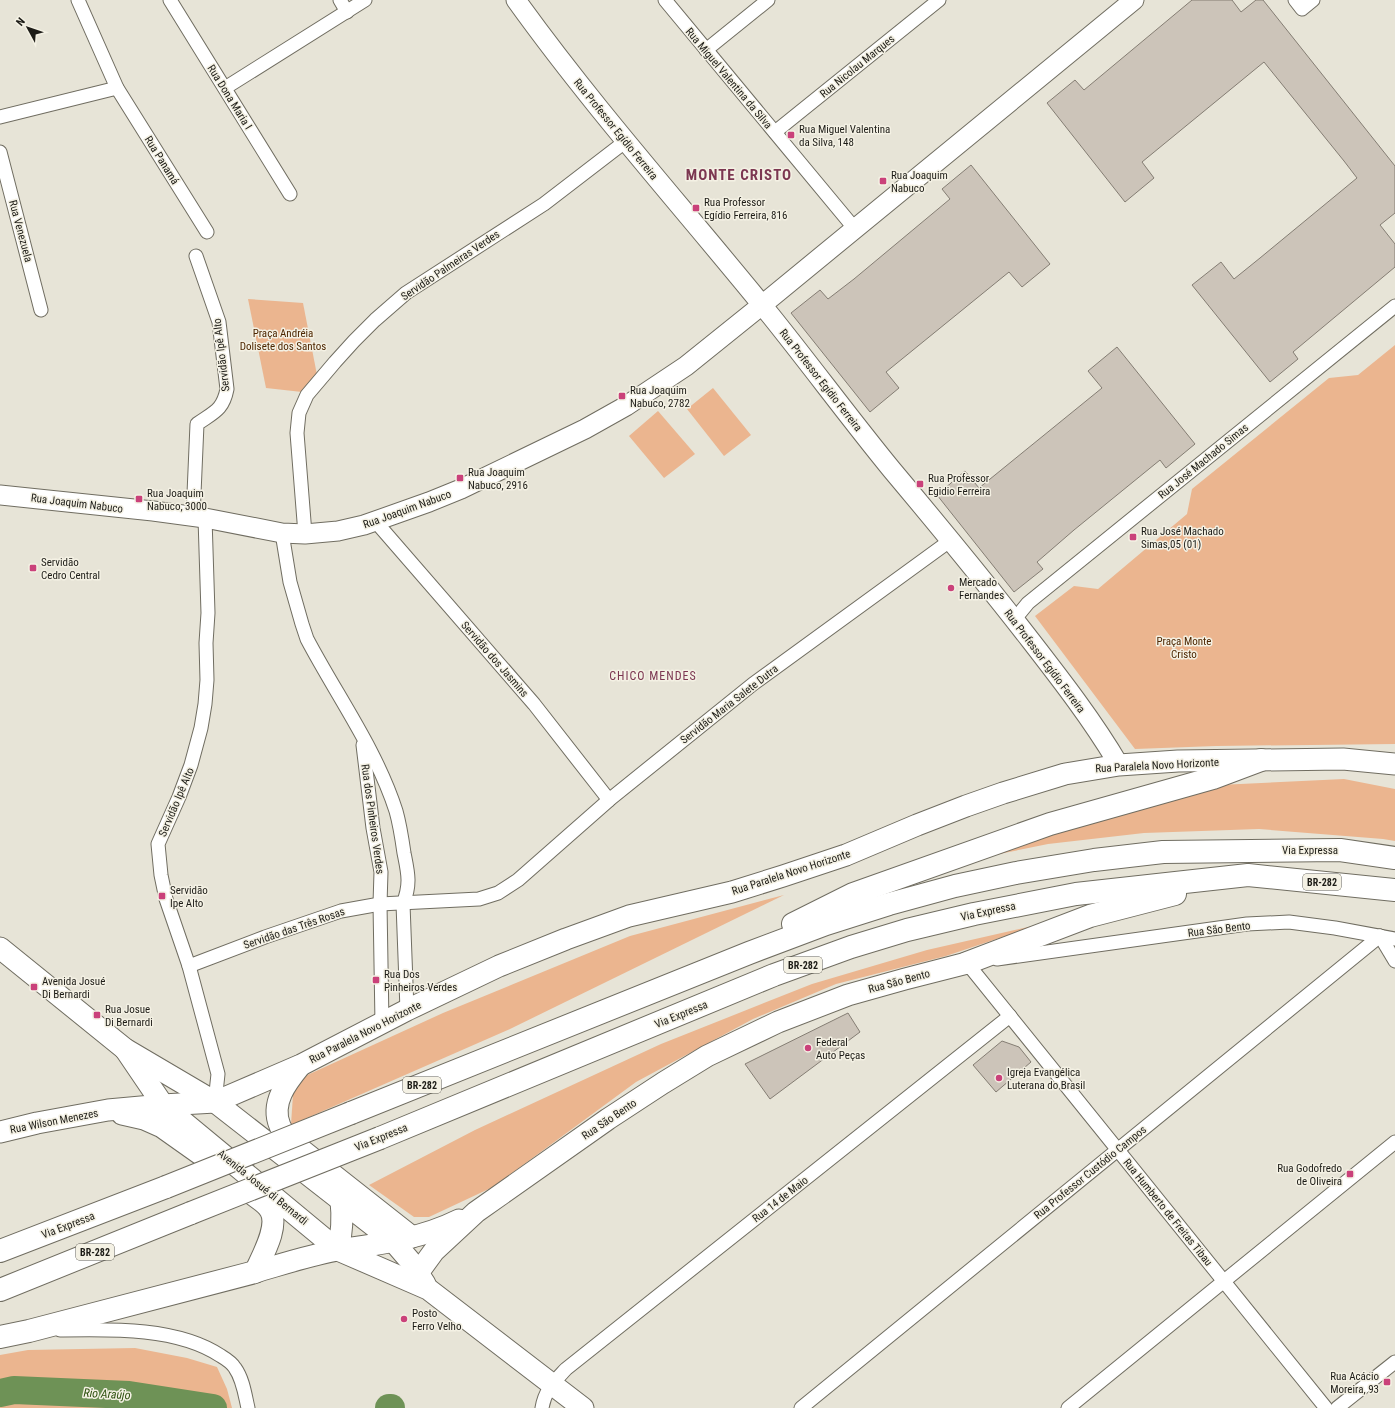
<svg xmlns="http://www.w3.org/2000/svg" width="1395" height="1408" font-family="'Roboto Condensed',sans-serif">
<rect width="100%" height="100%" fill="#e7e4d7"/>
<!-- green -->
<g fill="#ebb58f">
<path d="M248,299l55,4 14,72 -15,17 -36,-4z"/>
<path d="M1395,345v399l-179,2 -81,3 -100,-133 39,-30 24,3 89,-75 5,-25 137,-111 29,-3z"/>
<path d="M713,388l38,47 -27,21 -37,-47z"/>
<path d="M658,411l37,43 -31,24 -35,-42z"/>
<path d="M1344,779l51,10v52l-12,-2 -124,-10 -115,4 -96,11 -44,9 -60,15 47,-20 228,-63z"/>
<path d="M784,895l-274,134 -219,96 2,-31 10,-17 140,-64 187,-77z"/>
<path d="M1041,924l-95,32 -110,28 -83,35 -117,63 -143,105 -64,30h-15l-45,-32 106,-55 186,-86 151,-60 115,-34z"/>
<path d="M135,1348l52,10 30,9 10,22 5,19h-232v-53l28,-5z"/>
</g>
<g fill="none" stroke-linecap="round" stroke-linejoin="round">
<!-- river -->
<g stroke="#6e9256" stroke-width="28">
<path d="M0,1393l14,-3 115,5 84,13"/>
<path d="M389,1408h2"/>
</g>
</g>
<!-- building -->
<g fill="#ccc4b9" stroke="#847d73">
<path d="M1192,0h40l9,12 15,-12h7l132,166v47l-15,12 15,19v23l-102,85 5,7 -28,23 -78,-97 29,-23 13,17 26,-21 97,-80 -13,-17 -80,-99 -122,100 12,16 -29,24 -78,-99 28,-23 9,10z"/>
<path d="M971,165l79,99 -28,23 -13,-15 -123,100 13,16 -29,24 -79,-99 29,-23 8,9 26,-20 96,-80 -8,-10z"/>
<path d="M1117,347l78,97 -29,24 -6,-8 -86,70 -37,32 6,7 -29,23 -77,-97 28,-24 14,17 123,-100 -14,-17z"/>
<path d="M848,1013l12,19 -90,67 -25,-35z"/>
<path d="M1002,1041l17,6 12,15 -35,30 -23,-27z"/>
</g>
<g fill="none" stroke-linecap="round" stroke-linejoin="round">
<!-- street casing -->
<g stroke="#706d61" stroke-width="15">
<g id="street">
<path d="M78,0l39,88 90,144"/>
<path d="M170,0l120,194"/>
<path d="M340,0l7,12"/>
<path d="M665,0l190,229"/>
<path d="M1295,0l7,9 11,-9"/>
<path d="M706,50l62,-50"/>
<path d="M225,88l140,-88"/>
<path d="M0,117l117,-29"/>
<path d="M775,132l164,-132"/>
<path d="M0,152l41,158"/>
<path d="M193,517l4,-93c17,-12 26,-14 30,-35l-8,-67 -23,-66"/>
<path d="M205,518l3,95 -2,30 1,37 -2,24 -4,24 -10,37 -12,32 -21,47 3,31 5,24 23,67 29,108 -3,28"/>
<path d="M376,522l158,182 75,96"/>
<path d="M282,533l8,49 12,42 5,15c30,57 69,110 89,172 4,14 6,28 8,42 4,20 7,31 -1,51l4,106"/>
<path d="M305,534l-8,-101 2,-20 8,-18 28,-33 19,-21 21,-21 31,-27 138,-89 82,-63"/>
<path d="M1014,620l14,-17 367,-297"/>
<path d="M363,745l10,83 8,44 -1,32 2,119"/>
<path d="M1380,936l15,25"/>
<path d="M997,959l250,-35 42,-2 46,6 60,11"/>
<path d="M967,963l359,445"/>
<path d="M189,966l76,-29 76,-26 39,-7 99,-5 19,-6 20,-13 91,-80 144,-116 198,-144"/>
<path d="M60,1330c50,-1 118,-3 161,26 5,3 11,7 14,12 8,11 10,27 13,40"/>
<path d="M542,1408c3,-18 12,-26 24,-39l444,-353"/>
<path d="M801,1408l579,-472"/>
<path d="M1068,1408l327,-266"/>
<path d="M1337,1408l58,-46"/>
</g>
</g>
<!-- secondary casing -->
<g stroke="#706d61" stroke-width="21">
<g id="secondary">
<path d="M516,0c79,110 170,211 255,316 41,51 80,104 121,154 47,56 94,113 139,171 31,40 62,80 88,124"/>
<path d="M0,495l153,16 52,7 77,15 23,1 33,-3 26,-6 65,-23 32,-13 124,-60 41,-23 60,-40 76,-61 372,-305"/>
</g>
</g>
<!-- primary casing -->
<g stroke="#706d61" stroke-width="23">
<g id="primary">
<path d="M0,948l125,101 90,53 178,139 18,21 14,22"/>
<path d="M125,1049l38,56 175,145 90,39 155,119"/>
<path d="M300,1066c-13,16 -30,37 -20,60 2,5 6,10 9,14l123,97"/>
<path d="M122,1114l22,5 18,8 48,34"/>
<path d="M0,1132l37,-9 71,-13 55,-5 52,-3 86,-37 106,-55 92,-44 67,-27 63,-23 103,-24 51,-16 63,-21 71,-30 49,-19 37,-13 62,-19 54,-9 59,-4 165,-2 52,5"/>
<path d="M252,1194c6,5 14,9 18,16 10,16 -8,46 -15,62"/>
<path d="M338,1250c4,-17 5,-32 3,-49"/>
<path d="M255,1272c28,-8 55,-17 83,-22 41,-6 83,-11 121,-30"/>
<path d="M418,1273l16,-22 42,-39 132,-93 55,-36 44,-27 71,-34 70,-27 57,-16 62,-16"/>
</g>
</g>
<!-- highway casing -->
<g stroke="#706d61" stroke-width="24">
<g id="highway">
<path d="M793,924l60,-30 197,-70 163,-46 48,-18"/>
<path d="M967,963l123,-47 85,-22"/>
<path d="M351,1113l398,-160 77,-29 63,-20 66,-18 61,-13 78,-13 69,-8 177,-2 55,8"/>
<path d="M380,1138l394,-163 77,-28 56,-17 67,-16 102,-20 172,-19 147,15"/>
<path d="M0,1251l166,-64"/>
<path d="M0,1290l191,-77"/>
<path d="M0,1337l29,-6 226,-59"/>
</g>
</g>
<!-- street -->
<use href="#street" stroke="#fff" stroke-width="13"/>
<!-- secondary -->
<use href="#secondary" stroke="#fff" stroke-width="19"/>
<!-- primary -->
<use href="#primary" stroke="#fff" stroke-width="21"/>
<!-- highway -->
<use href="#highway" stroke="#fff" stroke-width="22"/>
<!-- highway-bridge casing -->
<g stroke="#706d61" stroke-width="24" stroke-linecap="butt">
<g id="highway-bridge">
<path d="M166,1187l185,-74"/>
<path d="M191,1213l189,-75"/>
</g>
</g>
<!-- highway-bridge -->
<use href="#highway-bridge" stroke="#fff" stroke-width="22"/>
</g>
<!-- markers -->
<g fill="#ca417a" stroke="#f4f1e4" stroke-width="1.5">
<rect x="787" y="131" width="8" height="8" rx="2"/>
<rect x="879" y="177" width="8" height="8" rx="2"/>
<rect x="692" y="204" width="8" height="8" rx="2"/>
<rect x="618" y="392" width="8" height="8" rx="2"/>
<rect x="456" y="474" width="8" height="8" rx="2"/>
<rect x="916" y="480" width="8" height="8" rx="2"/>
<rect x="135" y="495" width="8" height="8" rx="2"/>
<rect x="1129" y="533" width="8" height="8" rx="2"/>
<rect x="29" y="564" width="8" height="8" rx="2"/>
<circle cx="951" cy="588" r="4"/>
<rect x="158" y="892" width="8" height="8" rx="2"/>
<rect x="372" y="976" width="8" height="8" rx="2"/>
<rect x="30" y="983" width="8" height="8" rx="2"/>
<rect x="93" y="1011" width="8" height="8" rx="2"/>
<circle cx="808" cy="1048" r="4"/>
<circle cx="999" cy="1078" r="4"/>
<rect x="1346" y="1170" width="8" height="8" rx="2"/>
<circle cx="404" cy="1319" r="4"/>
<rect x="1383" y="1378" width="8" height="8" rx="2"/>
</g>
<g text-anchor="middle" stroke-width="3" stroke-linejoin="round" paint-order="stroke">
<!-- shield labels -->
<g fill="#f4f1e4" stroke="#5e5c54" stroke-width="1">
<rect x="1303" y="874" width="38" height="16" rx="3"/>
<rect x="784" y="957" width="38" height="16" rx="3"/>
<rect x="403" y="1077" width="38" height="16" rx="3"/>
<rect x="76" y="1244" width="38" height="16" rx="3"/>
</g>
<g font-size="10" font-weight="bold" fill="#1d1c17">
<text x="1322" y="886">BR-282</text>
<text x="803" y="969">BR-282</text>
<text x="422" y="1089">BR-282</text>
<text x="95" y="1256">BR-282</text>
</g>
<!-- street labels -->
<g font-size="11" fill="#1d1c17" stroke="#f4f1e4">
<text transform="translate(857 66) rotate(-39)" y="4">Rua Nicolau Marques</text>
<text transform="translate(729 78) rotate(50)" y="4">Rua Miguel Valentina da Silva</text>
<text transform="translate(230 97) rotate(58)" y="4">Rua Dona Maria I</text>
<text transform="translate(616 129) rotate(51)" y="4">Rua Professor Egídio Ferreira</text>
<text transform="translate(162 160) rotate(58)" y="4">Rua Panamá</text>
<text transform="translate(21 231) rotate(75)" y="4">Rua Venezuela</text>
<text transform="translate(450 265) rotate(-34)" y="4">Servidão Palmeiras Verdes</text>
<text transform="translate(221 355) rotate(-97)" y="4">Servidão Ipê Alto</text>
<text transform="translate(821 380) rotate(52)" y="4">Rua Professor Egídio Ferreira</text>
<text transform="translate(1203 461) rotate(-39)" y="4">Rua José Machado Simas</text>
<text transform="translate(77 503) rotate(7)" y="4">Rua Joaquim Nabuco</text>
<text transform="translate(407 509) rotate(-20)" y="4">Rua Joaquim Nabuco</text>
<text transform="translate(495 659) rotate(49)" y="4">Servidão dos Jasmins</text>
<text transform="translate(1045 661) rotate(53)" y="4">Rua Professor Egídio Ferreira</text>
<text transform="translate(729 704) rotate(-38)" y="4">Servidão Maria Salete Dutra</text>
<text transform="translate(1157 765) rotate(-3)" y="4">Rua Paralela Novo Horizonte</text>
<text transform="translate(176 802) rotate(-67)" y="4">Servidão Ipê Alto</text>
<text transform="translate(373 819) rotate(82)" y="4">Rua dos Pinheiros Verdes</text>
<text x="1310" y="854">Via Expressa</text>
<text transform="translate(791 872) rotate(-18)" y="4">Rua Paralela Novo Horizonte</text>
<text transform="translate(988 911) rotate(-12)" y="4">Via Expressa</text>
<text transform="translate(294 928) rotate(-19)" y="4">Servidão das Três Rosas</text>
<text transform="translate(1219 929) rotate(-7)" y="4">Rua São Bento</text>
<text transform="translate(899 981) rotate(-15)" y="4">Rua São Bento</text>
<text transform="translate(681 1014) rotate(-22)" y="4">Via Expressa</text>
<text transform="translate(365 1032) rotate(-27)" y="4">Rua Paralela Novo Horizonte</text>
<text transform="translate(609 1119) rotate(-34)" y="4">Rua São Bento</text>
<text transform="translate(54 1121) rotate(-11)" y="4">Rua Wilson Menezes</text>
<text transform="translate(381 1137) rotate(-22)" y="4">Via Expressa</text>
<text transform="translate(1090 1172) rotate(-39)" y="4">Rua Professor Custódio Campos</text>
<text transform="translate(263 1187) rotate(39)" y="4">Avenida Josué di Bernardi</text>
<text transform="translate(780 1199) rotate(-38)" y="4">Rua 14 de Maio</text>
<text transform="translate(1168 1212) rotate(51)" y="4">Rua Humberto de Freitas Tibau</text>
<text transform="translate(68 1225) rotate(-21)" y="4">Via Expressa</text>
</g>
<!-- poi labels -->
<g font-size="11" fill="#1d1c17" stroke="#f4f1e4" text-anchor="start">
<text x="799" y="133">Rua Miguel Valentina<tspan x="799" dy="13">da Silva, 148</tspan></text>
<text x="891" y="179">Rua Joaquim<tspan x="891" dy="13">Nabuco</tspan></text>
<text x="704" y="206">Rua Professor<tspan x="704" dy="13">Egídio Ferreira, 816</tspan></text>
<text x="630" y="394">Rua Joaquim<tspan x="630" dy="13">Nabuco, 2782</tspan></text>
<text x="468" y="476">Rua Joaquim<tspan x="468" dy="13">Nabuco, 2916</tspan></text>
<text x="928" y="482">Rua Professor<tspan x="928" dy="13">Egidio Ferreira</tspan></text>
<text x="147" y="497">Rua Joaquim<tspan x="147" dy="13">Nabuco, 3000</tspan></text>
<text x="1141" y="535">Rua José Machado<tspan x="1141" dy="13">Simas,05 (01)</tspan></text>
<text x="41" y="566">Servidão<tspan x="41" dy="13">Cedro Central</tspan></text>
<text x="959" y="586">Mercado<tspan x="959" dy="13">Fernandes</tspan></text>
<text x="170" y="894">Servidão<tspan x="170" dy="13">Ipe Alto</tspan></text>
<text x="384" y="978">Rua Dos<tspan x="384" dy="13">Pinheiros Verdes</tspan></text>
<text x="42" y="985">Avenida Josué<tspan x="42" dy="13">Di Bernardi</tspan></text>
<text x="105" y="1013">Rua Josue<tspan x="105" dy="13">Di Bernardi</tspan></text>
<text x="816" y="1046">Federal<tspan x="816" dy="13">Auto Peças</tspan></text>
<text x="1007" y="1076">Igreja Evangélica<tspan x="1007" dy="13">Luterana do Brasil</tspan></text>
<text x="1342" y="1172" text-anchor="end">Rua Godofredo<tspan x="1342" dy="13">de Oliveira</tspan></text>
<text x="412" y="1317">Posto<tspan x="412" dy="13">Ferro Velho</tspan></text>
<text x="1379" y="1380" text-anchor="end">Rua Acácio<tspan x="1379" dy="13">Moreira, 93</tspan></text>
</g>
<!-- park labels -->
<g font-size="11" fill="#4d2601" stroke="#f4f1e4">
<text x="283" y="337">Praça Andréia<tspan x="283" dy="13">Dolisete dos Santos</tspan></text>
<text x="1184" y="645">Praça Monte<tspan x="1184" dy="13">Cristo</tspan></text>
</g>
<!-- neighbourhood labels -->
<g font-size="12" letter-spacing="1" fill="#7c3751" stroke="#f4f1e4">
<text x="653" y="680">CHICO MENDES</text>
</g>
<!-- water labels -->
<g font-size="12" font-style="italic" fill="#2c4f0d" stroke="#f4f1e4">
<text transform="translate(107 1394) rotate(3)" y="4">Rio Araújo</text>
</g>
<!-- district labels -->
<g font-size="15" font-weight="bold" letter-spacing="1" fill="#7c3751" stroke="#f4f1e4">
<text x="739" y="180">MONTE CRISTO</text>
</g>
</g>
<!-- north arrow -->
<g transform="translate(28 28) rotate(310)" stroke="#f4f1e4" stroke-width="3" paint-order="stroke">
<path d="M0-3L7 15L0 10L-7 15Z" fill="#1d1c17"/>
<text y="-6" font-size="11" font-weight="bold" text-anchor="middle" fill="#1d1c17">N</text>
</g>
</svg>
